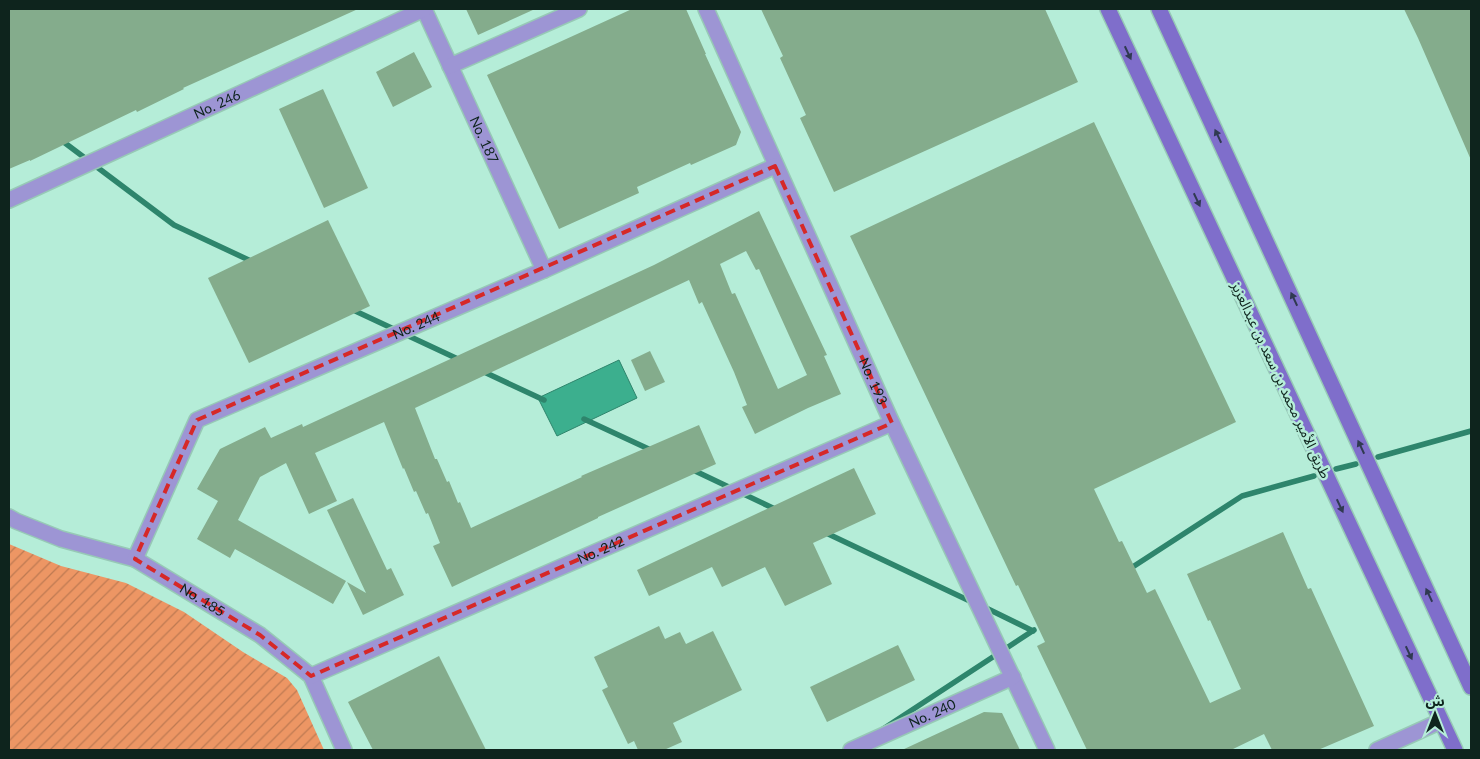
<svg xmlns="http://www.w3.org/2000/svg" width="1480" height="759" font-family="Lato,'Noto Sans Arabic',sans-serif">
<defs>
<pattern id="garden-furrows" width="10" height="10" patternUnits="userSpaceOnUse" patternTransform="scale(1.25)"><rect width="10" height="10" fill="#ed9664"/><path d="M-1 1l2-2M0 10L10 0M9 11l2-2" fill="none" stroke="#be7a52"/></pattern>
</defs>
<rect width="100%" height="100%" fill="#b5edd8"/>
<!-- garden -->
<path fill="url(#garden-furrows)" d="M9,544l52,22 65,17 58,29 59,40 44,26 10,12 27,60h-315z"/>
<!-- water -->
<path fill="#3caf8e" stroke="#2e856c" d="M619,360l18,38 -80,38 -19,-38z"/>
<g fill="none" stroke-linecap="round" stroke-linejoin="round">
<!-- stream -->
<g stroke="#2e856c" stroke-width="5.5">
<path d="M61,140l113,85 79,37"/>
<path d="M351,309l109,51"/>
<path d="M482,371l62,29"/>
<path d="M584,419l69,32"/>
<path d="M1378,457l93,-26"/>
<path d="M1336,469l20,-5"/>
<path d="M693,470l84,40"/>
<path d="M824,532l150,71"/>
<path d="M1128,570l114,-74 72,-20"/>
<path d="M982,606l51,25"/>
<path d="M883,729l151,-99"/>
</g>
</g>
<!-- building -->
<g fill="#84ac8c" fill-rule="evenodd">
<path d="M9,9h349l-175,79 1,1 -47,23 -1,-2 -106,51v-1l-21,9z"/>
<path d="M466,9h69l-57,26z"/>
<path d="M632,9h54l20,45h-1l36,78 -5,13 -45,20 -1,-2 -53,24 2,6 -80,36 -72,-154z"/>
<path d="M761,9h284l33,73 -244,110 -34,-74 6,-3 -26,-57 3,-2z"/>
<path d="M1404,9h67v151l-53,-122z"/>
<path d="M414,52l18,35 -39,20 -17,-35z"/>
<path d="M323,89l45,99 -44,20 -45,-99z"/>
<path d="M1094,122l142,300 -142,67 25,53 3,-1 25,52 8,-4 55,114 31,-14 -31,-69 -2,1 -21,-47 96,-42 25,57 3,-1 63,138 -56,24h-46l-8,-16 -33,16h-144l-50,-104 8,-4 -27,-57 -2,1 -166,-350z"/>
<path d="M759,211l68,144 -3,1 17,38 -33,14 -53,26 -13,-27 5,-2 -13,-33 -32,-70 -3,2 -10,-24 -274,128 20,51h2l10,23 2,-1 9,22 2,-1 11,26 111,-51 -1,-1 118,-51 17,39 -118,53v1l-146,69 -19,-41 7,-3 -12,-30 -2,1 -10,-23 -2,1 -10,-24 -1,1 -19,-47 -69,31 22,48 -28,13 -23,-51 -26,14 -22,43 108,61 -13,23 -98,-55 -5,9 -33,-19 21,-38 -21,-12 23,-40 45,-22 6,11 31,-14 1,3 351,-162zM746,251l10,19 3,-1 48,106 -29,14 -43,-96 -3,1 -12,-30z"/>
<path d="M328,220l42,86 -121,57 -41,-85z"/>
<path d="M650,351l15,31 -20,9 -14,-31z"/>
<path d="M854,468l22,46 -63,29 19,41 -47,22 -20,-39 -43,20 -10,-20 -63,29 -12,-26z"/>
<path d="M353,498l34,72 4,-2 13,27 -41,20 -16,-33 19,11 -39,-83z"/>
<path d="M659,626l6,13 15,-7 6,12 27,-13 29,59 -69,33 9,19 -18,8h-26l-4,-9 -6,3 -26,-54 6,-3 -14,-30z"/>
<path d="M898,645l17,35 -88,42 -17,-35z"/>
<path d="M439,656l47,94h-113l-25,-48z"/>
<path d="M984,712l18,1 18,37h-118z"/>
</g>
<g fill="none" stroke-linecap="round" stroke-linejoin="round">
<!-- street casing -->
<g stroke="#97c9b6" stroke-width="18">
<g id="street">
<path id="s1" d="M424,9l120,261"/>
<path id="s2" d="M706,9l186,414 155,327"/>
<path d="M450,66l129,-57"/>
<path id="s3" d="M9,200l415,-191"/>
<path id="s4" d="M9,517l7,4 45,18 74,20 125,76 51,41 33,74"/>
<path id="s5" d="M135,559l62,-139 347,-150 231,-104"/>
<path id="s6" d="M311,676l581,-253"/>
<path id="s7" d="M851,750l162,-73"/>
<path d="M1377,750l64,-29"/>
</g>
</g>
<!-- secondary casing -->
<g stroke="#97c9b6" stroke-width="18">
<g id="secondary">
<path d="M1108,9l347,741"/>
<path d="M1159,9l312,678"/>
</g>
</g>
<!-- street -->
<use href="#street" stroke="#9d95d4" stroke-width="15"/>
<!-- secondary -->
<use href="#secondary" stroke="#7f6ecb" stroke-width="15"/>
</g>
<!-- one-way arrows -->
<defs><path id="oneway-solid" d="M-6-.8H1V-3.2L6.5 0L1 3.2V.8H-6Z" transform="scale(1.25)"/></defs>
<g fill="#303a51">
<use href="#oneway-solid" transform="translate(1128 53) rotate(65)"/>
<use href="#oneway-solid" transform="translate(1218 136) rotate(-115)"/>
<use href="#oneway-solid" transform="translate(1197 200) rotate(65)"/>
<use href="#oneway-solid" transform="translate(1294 299) rotate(-115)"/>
<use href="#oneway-solid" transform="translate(1361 447) rotate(-115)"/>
<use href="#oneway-solid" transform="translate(1340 506) rotate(65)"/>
<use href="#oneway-solid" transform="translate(1429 595) rotate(-115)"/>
<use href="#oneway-solid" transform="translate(1409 653) rotate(65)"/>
</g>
<!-- marked area -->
<path fill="none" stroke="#d62828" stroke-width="4" stroke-dasharray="10 6" stroke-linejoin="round" d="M775,166l117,257 -581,253 -51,-41 -125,-76 62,-139z"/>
<g text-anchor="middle" stroke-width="5" stroke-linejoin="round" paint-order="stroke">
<!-- street labels -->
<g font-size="14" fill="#0e241d" stroke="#b5edd8">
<text dy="5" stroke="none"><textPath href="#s3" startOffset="229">No. 246</textPath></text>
<text dy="5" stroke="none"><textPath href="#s1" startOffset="144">No. 187</textPath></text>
<text dy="5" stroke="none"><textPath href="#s5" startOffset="391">No. 244</textPath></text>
<text transform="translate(1281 380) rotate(65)" y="5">طريق الأمير محمد بن سعد بن عبدالعزيز</text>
<text dy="5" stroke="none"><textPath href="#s2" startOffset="408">No. 193</textPath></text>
<text dy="5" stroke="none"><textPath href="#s6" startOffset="316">No. 242</textPath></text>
<text dy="5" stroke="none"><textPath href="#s4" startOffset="212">No. 185</textPath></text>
<text dy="5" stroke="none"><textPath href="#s7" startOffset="89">No. 240</textPath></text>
</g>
</g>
<!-- border -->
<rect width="1480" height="759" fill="none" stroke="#0e241d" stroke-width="20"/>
<!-- north arrow -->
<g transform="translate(1435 714)" stroke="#b5edd8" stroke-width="4" paint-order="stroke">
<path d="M0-4L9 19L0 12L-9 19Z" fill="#0e241d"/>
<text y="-8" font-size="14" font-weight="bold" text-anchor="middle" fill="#0e241d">ش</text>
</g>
</svg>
